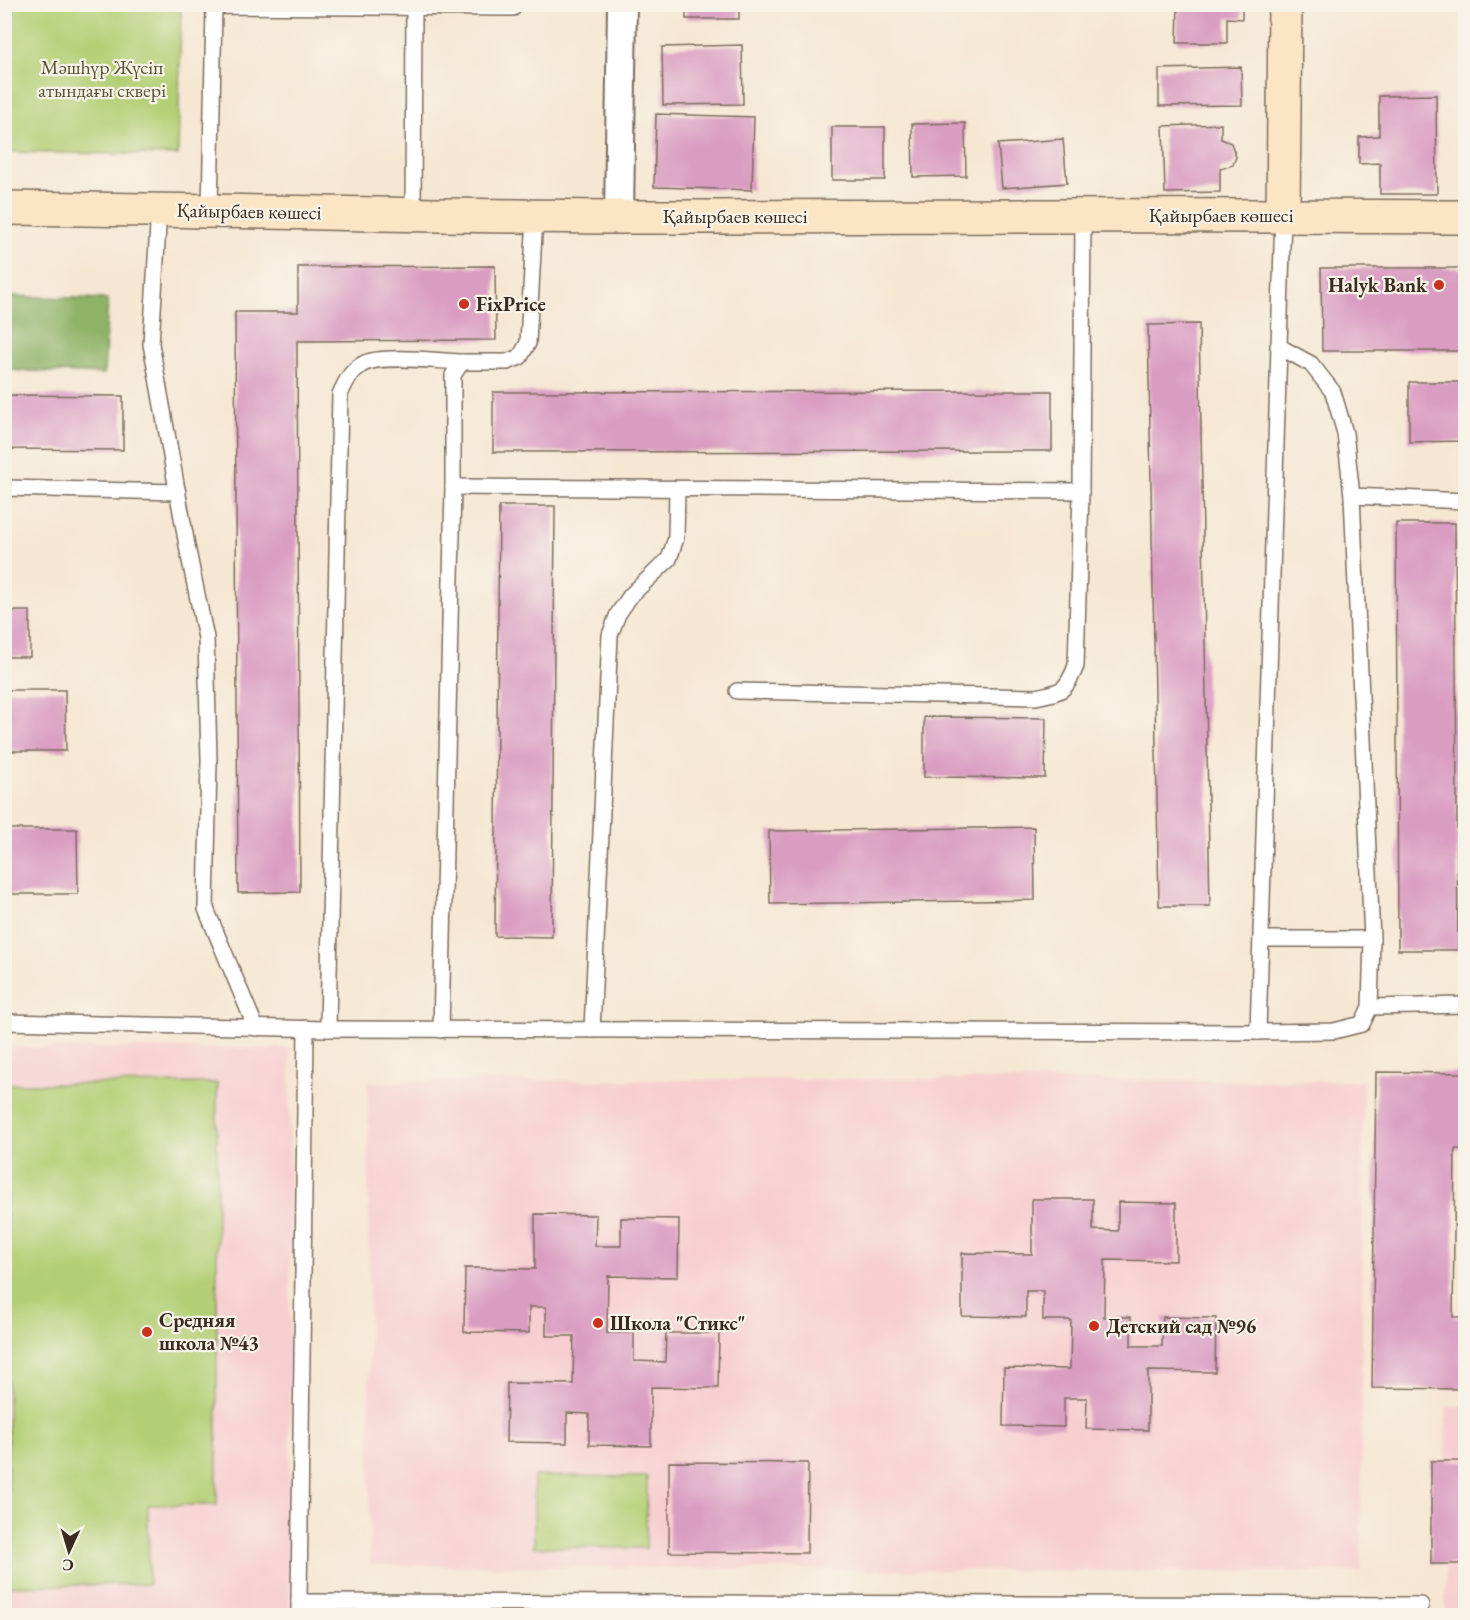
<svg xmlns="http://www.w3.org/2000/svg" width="1470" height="1620" font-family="'EB Garamond',serif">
<rect width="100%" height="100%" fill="#f7f3e8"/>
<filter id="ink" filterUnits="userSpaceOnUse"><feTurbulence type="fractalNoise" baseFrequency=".0167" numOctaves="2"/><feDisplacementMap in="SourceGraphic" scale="12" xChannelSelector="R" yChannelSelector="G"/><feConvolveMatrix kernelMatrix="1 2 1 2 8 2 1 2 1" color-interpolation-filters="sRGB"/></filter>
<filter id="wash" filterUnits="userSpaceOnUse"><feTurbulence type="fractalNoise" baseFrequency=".008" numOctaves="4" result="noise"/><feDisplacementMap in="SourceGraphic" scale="24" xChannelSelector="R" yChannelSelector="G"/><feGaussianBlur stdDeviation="1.35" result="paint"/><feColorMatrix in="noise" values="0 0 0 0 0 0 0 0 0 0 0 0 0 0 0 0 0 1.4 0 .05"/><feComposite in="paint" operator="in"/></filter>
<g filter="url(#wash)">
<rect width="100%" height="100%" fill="#f6e7d3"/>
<!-- built -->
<g fill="#f7cfd0">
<path d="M4,1048h286v567h-285z"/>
<path d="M827,1079l536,2 -2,491 -535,-2 -456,-5 -2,-483z"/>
<path d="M1446,1406h19v209l-20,1z"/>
</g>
<!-- green -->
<g fill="#b3cf75" stroke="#777c4a" stroke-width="1.5">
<path d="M5,4l176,1 -3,150 -173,-3z"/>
<path d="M217,1083v422h-69l1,79 -144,2 -1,-79 4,-1 -1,-422z"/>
<path d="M534,1476l113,1 -1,71 -112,-1z"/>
</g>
<!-- forest -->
<path fill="#8eb266" stroke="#646e42" stroke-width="1.5" d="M5,296l103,3 -4,75 -99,-4z"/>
<g id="blocks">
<!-- building -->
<g fill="#da9dc2">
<rect x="686" y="4" width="53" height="15"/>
<path d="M1178,4h64v15l-15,-1v25h-50z"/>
<path d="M742,45l1,59 -80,1 -1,-58z"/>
<path d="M1241,67l1,38 -83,1v-37z"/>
<path d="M1436,95l1,99h-57v-31l-21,1v-27l20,-1v-40z"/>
<path d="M656,114l98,3 -2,73 -98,-3z"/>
<path d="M965,123l1,53 -53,1 -1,-53z"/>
<path d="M1221,124v15l10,4 5,14 -3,8 -13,4v23l-55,1 -2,-67z"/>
<rect x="832" y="127" width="53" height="53"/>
<path d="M1063,139l4,44 -65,5 -4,-44z"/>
<path d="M495,266l1,74 -199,1 3,551 -62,1 -3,-581h63v-45z"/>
<path d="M1321,268h145v83h-144z"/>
<path d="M1199,324l11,582h-51l-11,-581z"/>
<path d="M1409,382h57v59l-57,1z"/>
<path d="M1052,391v60l-559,1v-60z"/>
<path d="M4,395l119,1v54l-119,-1z"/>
<path d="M499,506h56l-3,431 -57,-1z"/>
<path d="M1396,523h59l3,427h-60z"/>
<rect x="4" y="611" width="26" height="46"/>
<path d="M4,690h61l1,61h-62z"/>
<path d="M924,717l122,1 -1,60 -121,-1z"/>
<path d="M1034,827l1,73 -265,4 -1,-73z"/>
<path d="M4,829h73l1,65h-74z"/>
<path d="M1376,1072l90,1v76h-11l-2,168h13v72l-94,-1z"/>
<path d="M1032,1199h61v31l25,1v-29l58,1v58l-71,-1 -1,57h27v29h31l1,-29 53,1 -1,54 -67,-1v59l-62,-1 1,-31h-23v29l-61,-1 1,-58 66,1 1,-49h-28v-29h-17v26l-64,-1v-63l70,1z"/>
<path d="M535,1214l61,1 -1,31h26v-28l58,1 -1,58 -70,-1 -1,57h27v28l31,1 1,-29h53l-1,55 -67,-1v59l-62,-1v-31l-22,-1v30l-61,-1 1,-59 66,1 1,-48h-28v-29h-17v26l-65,-1 1,-64 70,1z"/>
<rect x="1431" y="1461" width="35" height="103"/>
<path d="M669,1462l139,1 -1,90 -138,-1z"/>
</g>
</g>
</g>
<g filter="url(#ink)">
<use href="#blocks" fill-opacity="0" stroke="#7c6c5d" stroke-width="1.5"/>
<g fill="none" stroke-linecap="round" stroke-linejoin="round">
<!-- lane casing -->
<g stroke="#7c6c5d" stroke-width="18">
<g id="lane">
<path d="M159,209l-8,135 37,207 18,87 3,122 -3,149 50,119"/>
<path d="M210,210l4,-204 299,2"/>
<path d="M413,214l1,-207"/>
<path d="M453,487l628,4"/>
<path d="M4,488l174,4"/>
<path d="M1352,496l114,5"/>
<path d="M737,691l299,6c26,-6 29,-4 40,-31l5,-175 2,-275"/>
<path d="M1261,939h111"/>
<path d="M1370,1007l96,-2"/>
<path d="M4,1022l324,7 930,3 76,-1 28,-7 8,-17 2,-68 -20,-443 -7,-63 -12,-41 -22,-28 -33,-18"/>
<path d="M328,1029l12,-635c6,-12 10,-23 23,-30 17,-10 76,-3 99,-2"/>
<path d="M441,1030l12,-543v-112l9,-13h45l13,-5 8,-14 7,-127"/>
<path d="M592,1030l18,-395 8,-21 13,-19 38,-36 7,-21 1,-49"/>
<path d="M1258,1032l25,-817"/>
<path d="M299,1602l7,-574"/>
<path d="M299,1616v-14l1122,3"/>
</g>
</g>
<!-- street casing -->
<g stroke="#7c6c5d" stroke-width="32">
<path id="street" d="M619,217l3,-213"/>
</g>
<!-- secondary casing -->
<g stroke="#7c6c5d" stroke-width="36">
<g id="secondary">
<path d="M4,208c206,2 412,8 617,9 282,0 563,-3 845,0"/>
<path d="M1283,215l2,-211"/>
</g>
</g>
<!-- lane -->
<use href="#lane" stroke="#fff" stroke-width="15"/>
<!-- street -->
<use href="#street" stroke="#fff" stroke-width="28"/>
<!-- secondary -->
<use href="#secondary" stroke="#fce5c4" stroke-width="33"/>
</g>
</g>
<!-- markers -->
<g fill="#c8321e" stroke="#f7f3e8" stroke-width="2">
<circle cx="1439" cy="285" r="6"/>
<circle cx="464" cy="304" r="6"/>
<circle cx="598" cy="1323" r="6"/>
<circle cx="1094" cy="1326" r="6"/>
<circle cx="147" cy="1332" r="6"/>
</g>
<g text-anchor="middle" stroke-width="4.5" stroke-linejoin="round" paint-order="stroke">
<!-- park labels -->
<g font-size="20" fill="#595334" stroke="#f7f3e8">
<text x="102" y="74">Мәшһүр Жүсіп<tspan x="102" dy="23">атындағы сквері</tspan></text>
</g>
<!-- street labels -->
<g font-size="20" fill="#3b2a1e" stroke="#f7f3e8">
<text transform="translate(249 211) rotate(1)" y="7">Қайырбаев көшесі</text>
<text x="1221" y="222">Қайырбаев көшесі</text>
<text x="735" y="223">Қайырбаев көшесі</text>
</g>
<!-- poi labels -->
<g font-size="20" font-weight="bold" fill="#3b2a1e" stroke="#f7f3e8" text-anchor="start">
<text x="1427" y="292" text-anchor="end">Halyk Bank</text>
<text x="476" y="311">FixPrice</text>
<text x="159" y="1327">Средняя<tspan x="159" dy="23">школа №43</tspan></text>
<text x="610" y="1330">Школа "Стикс"</text>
<text x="1106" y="1333">Детский сад №96</text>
</g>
</g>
<!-- margin -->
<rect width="1470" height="1620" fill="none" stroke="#f7f3e8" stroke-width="24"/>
<!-- north arrow -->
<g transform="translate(69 1551) rotate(184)" stroke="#f7f3e8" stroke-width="4.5" paint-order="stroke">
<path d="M0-4.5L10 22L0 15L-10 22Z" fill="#3b2a1e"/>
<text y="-9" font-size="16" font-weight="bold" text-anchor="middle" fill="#3b2a1e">С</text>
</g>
</svg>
